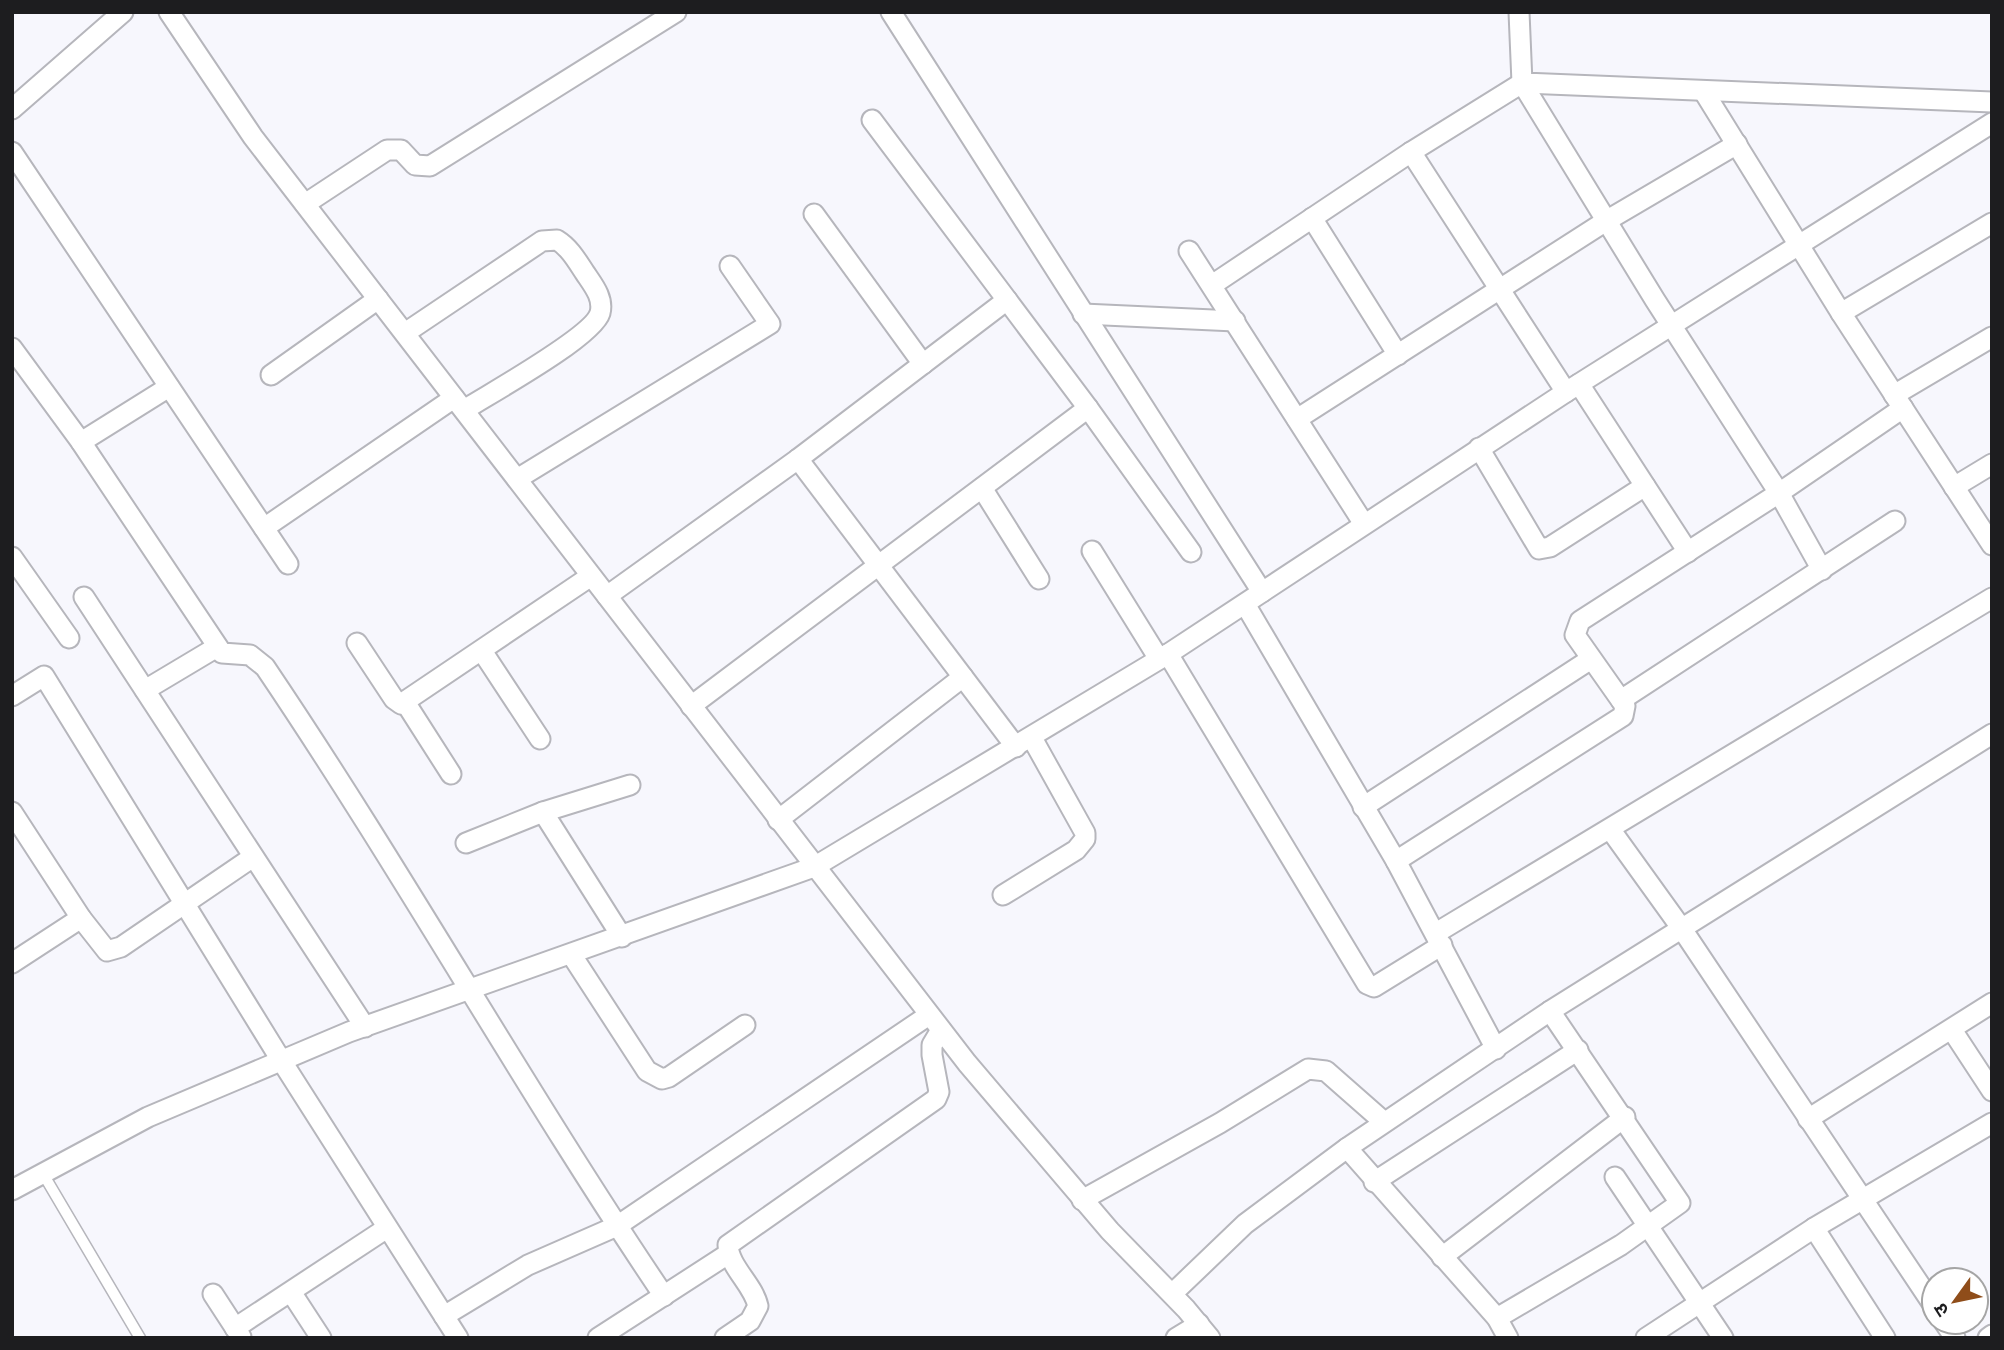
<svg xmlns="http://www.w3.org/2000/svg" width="2004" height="1350" font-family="'Roboto Condensed','Noto Sans Devanagari',sans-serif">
<rect width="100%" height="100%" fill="#f7f7fd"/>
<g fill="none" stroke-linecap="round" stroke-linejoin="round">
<!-- lane casing -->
<g stroke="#b6b6bc" stroke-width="13">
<path id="lane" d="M42,1172l98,166"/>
</g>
<!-- street casing -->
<g stroke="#b6b6bc" stroke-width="23">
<g id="street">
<path d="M169,12l84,125 714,926 143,168 76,78 24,29"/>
<path d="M891,12l371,580"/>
<path d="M1519,12l3,71 470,19"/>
<path d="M1704,92l137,221"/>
<path d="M12,109l111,-97"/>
<path d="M872,120l216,288 103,144"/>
<path d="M12,152l276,412"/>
<path d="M1411,152l155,240"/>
<path d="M305,204l82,-54h14l14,15 15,1 246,-154"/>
<path d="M814,214l109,150"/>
<path d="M1312,218l86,137"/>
<path d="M1992,223l-151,90 151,232"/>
<path d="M1189,251l175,273"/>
<path d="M1212,285l199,-133 111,-69 133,217 124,193 43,77"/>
<path d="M1083,314l152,7"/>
<path d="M405,333l137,-92 15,-1c13,8 20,21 28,33 8,12 19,25 15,40 -7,24 -111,81 -136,97"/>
<path d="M12,348l69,94 141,211 28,2 15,12c139,206 260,423 399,629"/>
<path d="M271,375l107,-76"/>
<path d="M1579,384l109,168"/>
<path d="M1894,395l98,-58"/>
<path d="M1297,419l309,-198 131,-77"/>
<path d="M81,442l88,-55"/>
<path d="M1479,448l60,101 11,-2 95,-61"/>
<path d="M798,459l218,288"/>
<path d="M517,479l253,-155 -40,-58"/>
<path d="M1954,487l38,-23"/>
<path d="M982,488l57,91"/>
<path d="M264,528l190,-130"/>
<path d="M1092,551l67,108"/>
<path d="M12,557l57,81"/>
<path d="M607,596l191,-137 209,-159"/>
<path d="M84,597l281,430"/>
<path d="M1245,604l151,257 100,188"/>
<path d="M357,643l37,56 7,5 190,-128"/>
<path d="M482,651l58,88"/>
<path d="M1168,654l199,330 7,3 68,-42"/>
<path d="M145,690l72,-43"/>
<path d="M12,696l32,-20 237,384 177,278"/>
<path d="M1621,700l274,-179"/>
<path d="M405,702l46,72"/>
<path d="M691,706l397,-298"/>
<path d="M1363,807l228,-148"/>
<path d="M12,812l69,106 26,33 14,-4 132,-90"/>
<path d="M543,812l79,125"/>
<path d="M778,820l185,-143"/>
<path d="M1610,829l72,100 252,377"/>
<path d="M466,843l77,-31 87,-27"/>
<path d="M1396,861l227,-145 2,-10 -50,-71 5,-14 199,-128 124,-85"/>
<path d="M1003,895l73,-45 9,-11v-6l-53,-95"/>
<path d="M1436,933l556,-335"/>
<path d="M571,954l76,117 15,8 7,-2 76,-52"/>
<path d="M12,963l69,-45"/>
<path d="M1952,1030l40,61"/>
<path d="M1808,1119l184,-116"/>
<path d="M1347,1148l150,170 11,20"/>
<path d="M1615,1177l108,161"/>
<path d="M1374,1182l204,-132"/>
<path d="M12,1190l136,-73 201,-85 465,-165 354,-213 398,-262 426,-269"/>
<path d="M1082,1200l138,-77 88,-54 18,2 58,51"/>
<path d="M1814,1228l71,110"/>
<path d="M1442,1257l183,-140"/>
<path d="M291,1292l30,46"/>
<path d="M213,1294l28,43"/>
<path d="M1172,1294l73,-70 102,-76 203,-137 442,-277"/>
<path d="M444,1316l84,-51 89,-39 312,-211"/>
<path d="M1497,1318l124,-73 59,-42 -130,-192"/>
<path d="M1944,1322l11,16"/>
<path d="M235,1328l152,-100"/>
<path d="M598,1338l130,-84"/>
<path d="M725,1338l25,-17 8,-15c-5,-22 -29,-39 -30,-61l208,-146 3,-7 -7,-37v-10l9,-15"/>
<path d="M1176,1338l23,-14"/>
<path d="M1646,1338l168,-110 178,-105"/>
<path d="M1988,1338l4,-3"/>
</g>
</g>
<!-- lane -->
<use href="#lane" stroke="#fff" stroke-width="10"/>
<!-- street -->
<use href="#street" stroke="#fff" stroke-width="19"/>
</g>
<!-- border -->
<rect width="2004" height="1350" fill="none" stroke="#1d1d1f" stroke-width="28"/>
<!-- north arrow -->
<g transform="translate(1955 1301) rotate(237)"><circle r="33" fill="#ffffff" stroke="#a5a5a5" stroke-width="2"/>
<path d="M0-5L12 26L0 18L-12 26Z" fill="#8f4d1a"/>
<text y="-10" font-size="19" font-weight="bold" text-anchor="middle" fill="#1d1d1f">उ</text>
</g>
</svg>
